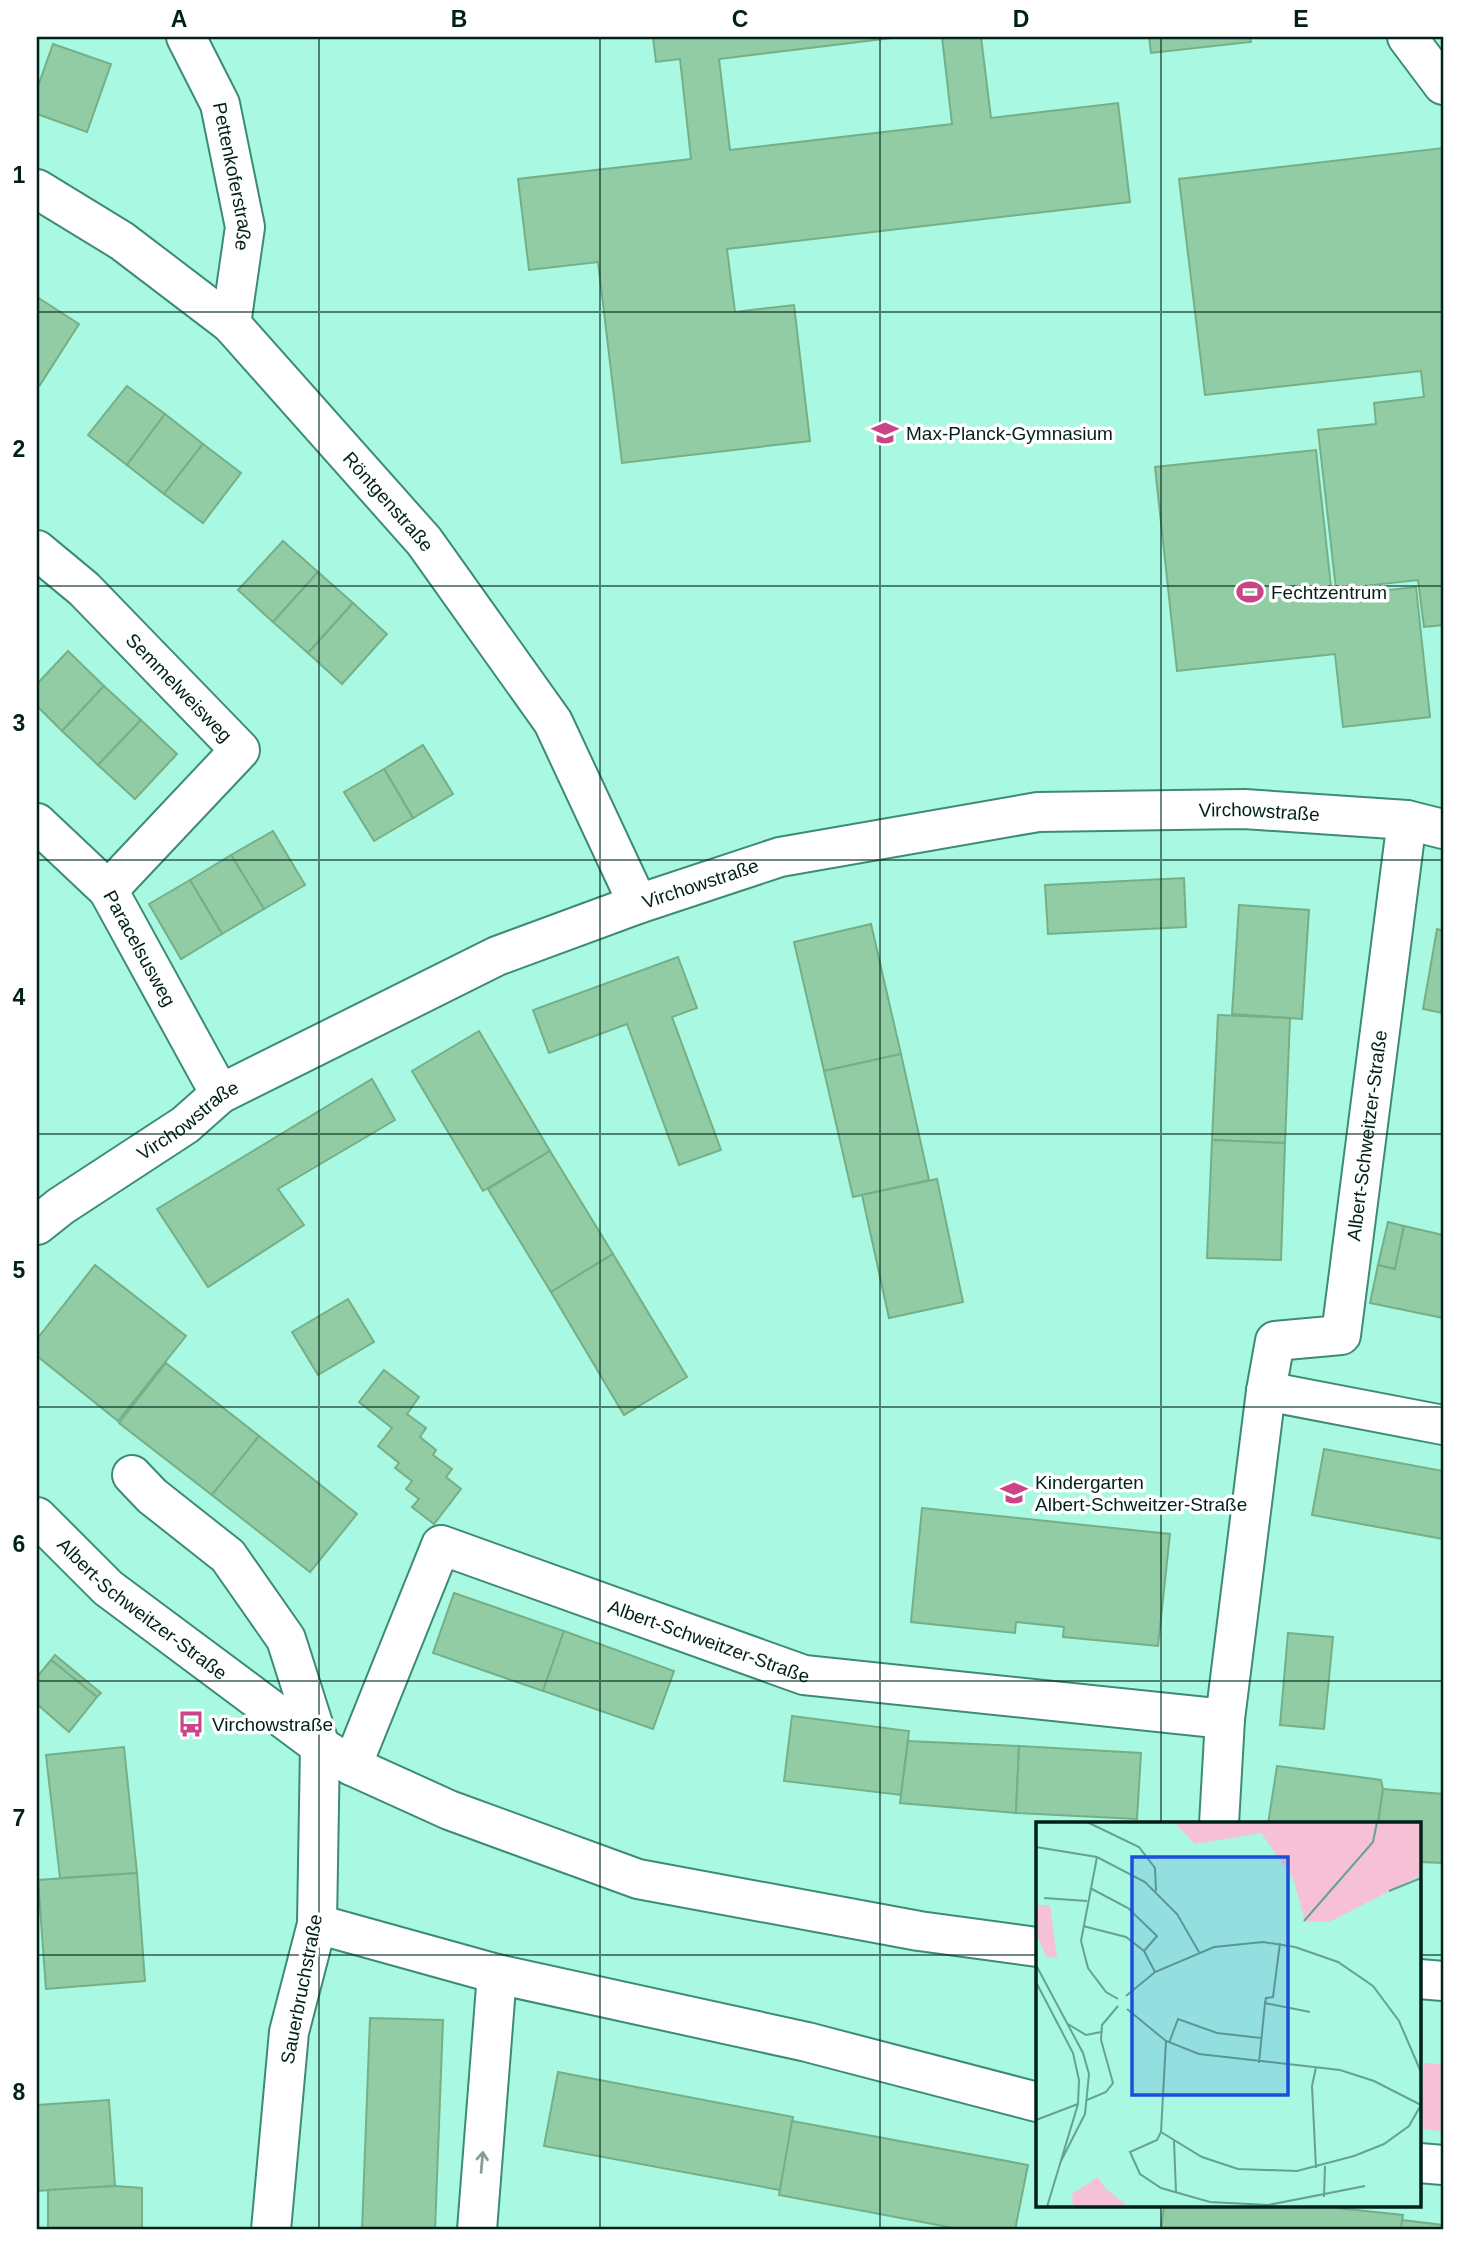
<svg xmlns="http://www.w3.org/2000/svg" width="1480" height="2267" font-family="Helvetica,sans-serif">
<rect width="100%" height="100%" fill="#a9f8e1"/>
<!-- green -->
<path fill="#f7c1d5" d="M1424,2063l19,1v67l-24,-2z"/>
<!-- building -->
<g fill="#92cca4" stroke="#75af87" stroke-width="2">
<path d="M653,37h247l-181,22 11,91 222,-26 -10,-87h39l10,81 127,-15 12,99 -403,47 8,63 59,-7 16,136 -188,22 -24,-201 -69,8 -11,-91 173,-20 -11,-100 -24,3z"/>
<path d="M1149,37h101l1,5 -100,11z"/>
<path d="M53,44l58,20 -24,68 -50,-18v-25z"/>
<path d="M1443,148v477l-19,2 -6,-47 -82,9 -18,-159 58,-6 -2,-21 50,-6 -3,-26 -216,24 -26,-216z"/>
<path d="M37,297l42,27 -39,61 -3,-2z"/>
<path d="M127,386l38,28 -38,51 -39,-30z"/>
<path d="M165,414l38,30 -39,50 -37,-29z"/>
<path d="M203,444l38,29 -38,50 -39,-29z"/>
<path d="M1316,450l16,146 84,-9 14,130 -87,10 -8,-73 -158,17 -22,-204z"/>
<path d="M283,541l35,31 -45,50 -35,-32z"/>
<path d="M318,572l35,31 -45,50 -35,-31z"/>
<path d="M353,603l34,31 -45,50 -34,-31z"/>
<path d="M68,651l36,35 -42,45 -25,-25v-22z"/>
<path d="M104,686l37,34 -43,45 -36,-34z"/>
<path d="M141,720l36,34 -42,45 -37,-34z"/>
<path d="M423,745l30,49 -40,24 -29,-49z"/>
<path d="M384,769l29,49 -39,23 -30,-49z"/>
<path d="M273,831l32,54 -41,24 -33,-54z"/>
<path d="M231,855l33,54 -42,25 -32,-54z"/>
<path d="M1184,878l2,49 -138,7 -3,-49z"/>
<path d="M190,880l32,54 -41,25 -32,-55z"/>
<path d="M1239,905l70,5 -7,109 -70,-5z"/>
<path d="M871,924l30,130 -77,17 -30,-129z"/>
<path d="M1437,929l6,2v82l-20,-4z"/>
<path d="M678,957l19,51 -25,9 49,133 -42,15 -52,-141 -78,29 -16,-43z"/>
<path d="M1218,1015l72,3 -5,125 -73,-3z"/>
<path d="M479,1031l71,120 -67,40 -71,-120z"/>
<path d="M901,1054l28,126 -76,17 -29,-126z"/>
<path d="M372,1079l23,41 -117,69 26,36 -96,62 -51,-78z"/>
<path d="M1212,1140l73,3 -4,117 -74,-2z"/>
<path d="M550,1151l63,103 -62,38 -63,-103z"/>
<path d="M937,1179l26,123 -74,16 -27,-123z"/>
<path d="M1388,1222l16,4 -9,43 -17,-4z"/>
<path d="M1404,1226l39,9v83l-73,-15 8,-38 17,4z"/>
<path d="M613,1254l74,123 -63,38 -73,-123z"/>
<path d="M95,1265l91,71 -68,85 -81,-65v-17z"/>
<path d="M348,1299l26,43 -56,33 -26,-43z"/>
<path d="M166,1363l93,73 -47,59 -93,-72z"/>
<path d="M384,1370l35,27 -12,17 19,14 -6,9 16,13 -3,5 19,14 -6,8 15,12 -27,35 -22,-17 7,-8 -13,-10 6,-8 -17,-13 4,-5 -21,-17 14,-18 -33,-26z"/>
<path d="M259,1436l98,78 -47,58 -98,-77z"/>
<path d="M1324,1449l119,22v68l-131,-24z"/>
<path d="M922,1508l248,26 -12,112 -95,-9 1,-10 -48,-5 -1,11 -104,-11z"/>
<path d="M454,1593l110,38 -21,60 -110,-38z"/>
<path d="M564,1631l110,40 -21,58 -110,-38z"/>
<path d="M1288,1633l45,4 -9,92 -44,-4z"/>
<path d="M55,1655l46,38 -4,4 -46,-37z"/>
<path d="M51,1660l46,37 -28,35 -32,-28v-27z"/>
<path d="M792,1716l117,15 -8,64 -117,-14z"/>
<path d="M908,1741l111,5 -3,67 -116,-10z"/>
<path d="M1019,1746l122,7 -4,66 -121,-6z"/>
<path d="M124,1747l13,126 -77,5 -14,-123z"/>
<path d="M1277,1766l104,14 2,9 -5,35h-110z"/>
<path d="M1383,1789l60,5v69l-24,-1v-38h-41z"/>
<path d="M137,1873l8,108 -99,8 -8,-109z"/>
<path d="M370,2018l73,2 -8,210h-73z"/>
<path d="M558,2072l235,45 -13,73 -236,-44z"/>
<path d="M109,2100l6,86 -78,5v-86z"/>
<path d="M792,2121l236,44 -13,65h-51l-185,-35z"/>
<path d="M115,2186l27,2v42h-94v-40z"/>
<path d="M1164,2206h154l85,9 -2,15h-240z"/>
<path d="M1402,2220l41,5v5h-42z"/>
</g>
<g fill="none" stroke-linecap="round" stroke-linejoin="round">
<!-- minor casing -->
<g stroke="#3d8b77" stroke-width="42">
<g id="minor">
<path id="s1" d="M186,37l34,67 25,123 -14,97"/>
<path d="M1407,37l36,48"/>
<path id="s2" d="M37,189l85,52 109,83 193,217 129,181 85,182"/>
<path id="s3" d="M37,550l47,39 156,161 -132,140"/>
<path id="s4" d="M37,823l71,67 112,204"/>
<path id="s5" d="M37,1225l24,-19 124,-81 35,-31 277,-138 141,-52 142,-47 258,-45 206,-3 163,11 36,9"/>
<path d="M1266,1391l177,34"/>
<path d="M132,1475l20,21 76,60 58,83 34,107 -3,178 -28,108 -18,198"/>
<path id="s6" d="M37,1517l71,71 212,158 32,20 97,44 189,69 281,52 118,16"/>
<path id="s7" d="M352,1766l89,-221 363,130 421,44"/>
<path id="s8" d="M1219,1824l6,-105 41,-328 9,-50 66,-6 66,-515"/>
<path d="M317,1924l180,50 310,68 230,60"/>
<path d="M1419,1979l24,2"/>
<path d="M1419,2163l24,2"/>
<path d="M477,2230l20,-256"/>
</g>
</g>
<!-- minor -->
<use href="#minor" stroke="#fff" stroke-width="38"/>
</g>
<!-- one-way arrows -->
<defs><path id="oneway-shaft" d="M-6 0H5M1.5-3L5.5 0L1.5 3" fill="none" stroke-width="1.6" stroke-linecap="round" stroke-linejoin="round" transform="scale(1.75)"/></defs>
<use stroke="#8c9b98" href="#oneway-shaft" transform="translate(482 2162) rotate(-85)"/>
<!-- grid -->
<path fill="none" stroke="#002119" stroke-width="2" stroke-opacity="0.55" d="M319,37v2193M600,37v2193M880,37v2193M1161,37v1787M37,312h1406M37,586h1406M37,860h1406M37,1134h1406M37,1407h1406M37,1681h1406M37,1955h1000M1419,1955h24M1161,2206v24"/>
<!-- icons -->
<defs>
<g id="school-bare" transform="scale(2.1)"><path d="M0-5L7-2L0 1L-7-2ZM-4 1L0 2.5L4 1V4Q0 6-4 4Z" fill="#cb4586" stroke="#fff" stroke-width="2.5" paint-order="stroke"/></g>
<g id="stadium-bare" transform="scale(2.1)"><path d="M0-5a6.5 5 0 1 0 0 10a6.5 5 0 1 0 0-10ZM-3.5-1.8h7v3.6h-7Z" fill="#cb4586" stroke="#fff" stroke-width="2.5" paint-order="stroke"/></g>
<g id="bus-bare" transform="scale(2.1)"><path d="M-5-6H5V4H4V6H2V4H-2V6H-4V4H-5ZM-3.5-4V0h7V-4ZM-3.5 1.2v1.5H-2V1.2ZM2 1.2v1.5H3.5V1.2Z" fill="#cb4586" stroke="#fff" stroke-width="2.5" paint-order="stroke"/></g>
</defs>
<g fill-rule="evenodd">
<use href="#school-bare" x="885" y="433"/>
<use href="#stadium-bare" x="1250" y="592"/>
<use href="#school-bare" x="1014" y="1493"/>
<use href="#bus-bare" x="191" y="1724"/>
</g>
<g text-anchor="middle" stroke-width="7" stroke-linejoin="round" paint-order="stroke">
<!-- street labels -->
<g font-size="19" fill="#002119" stroke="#fff">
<text dy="7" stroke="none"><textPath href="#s1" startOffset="149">Pettenkoferstraße</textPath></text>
<text dy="7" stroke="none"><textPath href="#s2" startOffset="474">Röntgenstraße</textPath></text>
<text dy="7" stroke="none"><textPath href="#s3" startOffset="198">Semmelweisweg</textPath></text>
<text dy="7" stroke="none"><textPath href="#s5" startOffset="1318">Virchowstraße</textPath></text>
<text dy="7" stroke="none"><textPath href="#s5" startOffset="751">Virchowstraße</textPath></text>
<text dy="7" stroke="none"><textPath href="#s4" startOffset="164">Paracelsusweg</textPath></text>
<text dy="7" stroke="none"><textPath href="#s5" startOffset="184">Virchowstraße</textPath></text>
<text dy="7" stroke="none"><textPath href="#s8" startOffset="754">Albert-Schweitzer-Straße</textPath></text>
<text dy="7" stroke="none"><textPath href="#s6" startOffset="140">Albert-Schweitzer-Straße</textPath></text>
<text dy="7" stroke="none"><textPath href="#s7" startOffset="523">Albert-Schweitzer-Straße</textPath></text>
<text transform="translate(301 1989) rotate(-79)" y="7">Sauerbruchstraße</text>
</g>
<!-- poi labels -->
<g font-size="19" fill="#002119" stroke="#fff" text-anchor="start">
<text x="906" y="440">Max-Planck-Gymnasium</text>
<text x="1271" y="599">Fechtzentrum</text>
<text x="1035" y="1489">Kindergarten<tspan x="1035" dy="22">Albert-Schweitzer-Straße</tspan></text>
<text x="212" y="1731">Virchowstraße</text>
</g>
</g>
<!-- overview -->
<g transform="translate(1036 1822)">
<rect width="385" height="385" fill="#a9f8e1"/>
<path d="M138,0h247v53l-92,47 -24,-1 -12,-43 -32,-45 -66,11zM62,355l7,11 24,19h-56l-1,-13z" fill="#f7c1d5"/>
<path d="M0,83h14l7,53 -11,-2 -10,-23z" fill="#f7c1d5"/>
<path fill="none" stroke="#65a291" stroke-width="2" d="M51,0l52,25 16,21 1,23M0,25l61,10 48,25 32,32 22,38M61,35l-16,84 7,27 18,24 12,7M54,66l38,20 29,28 -13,15M353,69l32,-13M8,76l43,3M268,99l69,-79 4,-20M47,104l43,11 18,14 11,21M0,143l47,88 6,21 -4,40 -24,47M0,160l37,71 6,27 -1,24 -31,103M90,174l29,-24 59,-25 49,-5 32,5 43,15 35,24 26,35 22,51M229,181l45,9M91,187l39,32 33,13 141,16 34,11 47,24M32,202l18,11 15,-3M130,219l-5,91 41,25 36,12 59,2 57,-15 30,-12 25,-18 12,-21M133,221l9,-24 39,14 44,5M223,241l6,-60 1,-5 7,-1 7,-54M280,245l-4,19 4,82M51,278l19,-8 7,-9 -12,-43 1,-15 16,-19M0,298l42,-16M125,310l-4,8 -27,12 10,22 21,14 49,14 58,3 97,-19M138,319l2,52M288,375l1,-31"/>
<path fill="#1d4ed8" fill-opacity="0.15" stroke="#1d4ed8" stroke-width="3.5" d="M96,35h156v238h-156z"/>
<rect width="385" height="385" fill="none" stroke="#002119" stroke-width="3.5"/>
</g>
<!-- border -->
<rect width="1480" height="2267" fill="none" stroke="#ffffff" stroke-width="77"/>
<rect x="38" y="38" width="1404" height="2190" fill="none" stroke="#002119" stroke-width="2.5"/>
<g font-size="23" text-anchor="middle" font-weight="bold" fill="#002119">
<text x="179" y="27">A</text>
<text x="459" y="27">B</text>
<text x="740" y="27">C</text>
<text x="1021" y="27">D</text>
<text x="1301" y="27">E</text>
<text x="19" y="183">1</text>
<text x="19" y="457">2</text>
<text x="19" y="731">3</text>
<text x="19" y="1005">4</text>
<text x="19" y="1278">5</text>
<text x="19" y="1552">6</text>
<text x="19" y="1826">7</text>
<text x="19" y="2100">8</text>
</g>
</svg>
